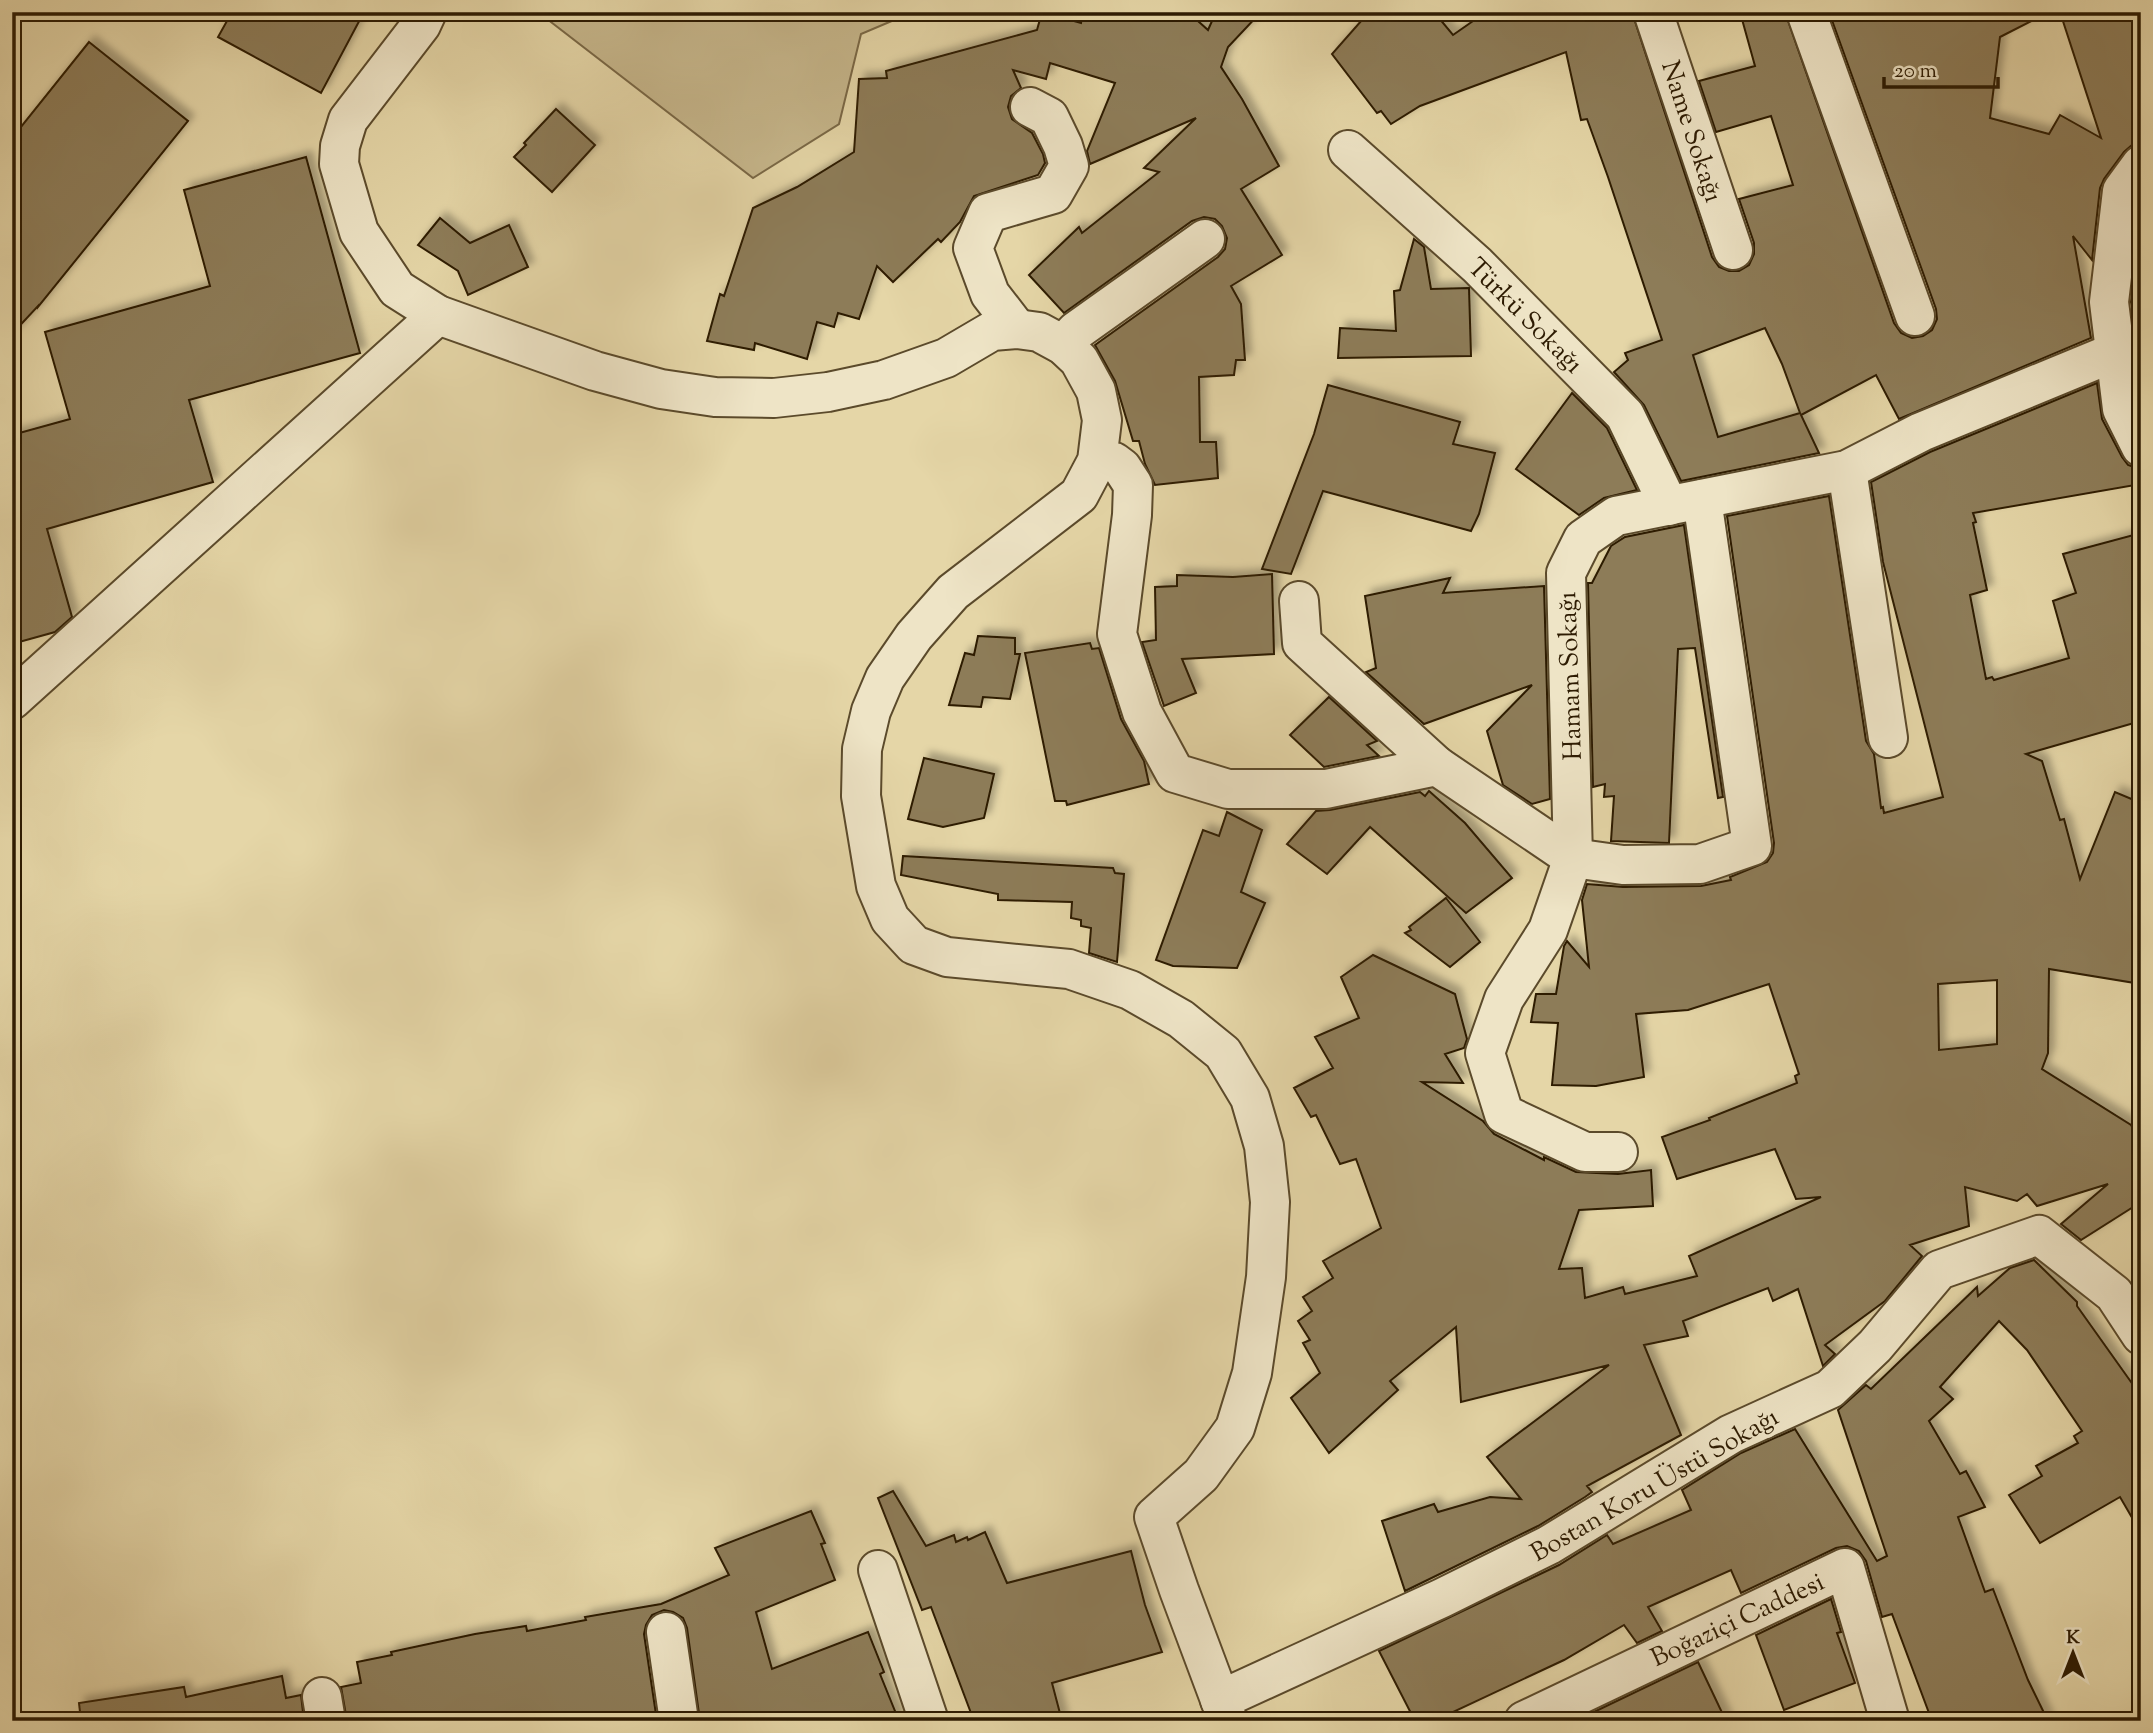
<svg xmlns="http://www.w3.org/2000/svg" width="2153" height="1733" font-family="'Sorts Mill Goudy',serif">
<defs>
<filter id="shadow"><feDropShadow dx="6" dy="-6" stdDeviation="3.5" flood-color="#0004"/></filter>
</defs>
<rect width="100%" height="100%" fill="#e5d6a7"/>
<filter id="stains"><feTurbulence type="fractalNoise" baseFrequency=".00286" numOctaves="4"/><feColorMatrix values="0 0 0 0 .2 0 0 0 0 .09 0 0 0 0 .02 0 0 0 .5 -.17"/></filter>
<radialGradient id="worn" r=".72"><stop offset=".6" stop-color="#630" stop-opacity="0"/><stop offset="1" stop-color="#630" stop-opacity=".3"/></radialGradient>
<!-- green -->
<path fill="#c6b68b" stroke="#7a6846" stroke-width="2" d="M538,12h375l-52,22 -22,90 -86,54z"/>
<!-- building -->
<g fill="#8d7c58" stroke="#2d1b02" stroke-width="2" fill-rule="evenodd" filter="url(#shadow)">
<path d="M232,12h132l-43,81 -103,-56z"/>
<path d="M1042,12l39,11 2,-11h105l20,18 8,-18h45l-33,35 -7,20 21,32 37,67 -38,23 41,66 -51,31 10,18 4,56h-9l-2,15 -35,2 1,65h16l2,36 -63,7 -10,-21 -6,-23h-6l-18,-60 -20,-36 123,-88 7,-8 2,-11 -5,-12 -7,-7 -11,-2 -12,4 -128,92 -35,-38 50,-48 3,6 77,-61 -15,-4 52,-50 -106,46 -3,-13 28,-68 -65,-20 -4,16 -33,-9 8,18 -10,8 -3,11 4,12 20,14 11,21 2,9 -7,12 -64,21 -14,26 -19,20 -3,-3 -45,43 -16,-16 -18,53 -21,-6 -4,14 -17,-5 -10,37 -52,-16 -1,7 -47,-9 13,-47 4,2 29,-88 44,-21 57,-35 5,-73 28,-1 -1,-7 151,-41z"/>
<path d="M1369,12h65l19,23 33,-23h146l80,245 7,10 10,4h10l10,-6 5,-11v-11l-15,-44 54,-14 -22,-69 -55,16 -17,-51 56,-15 -15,-54h45l109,311 7,10 11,5 11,-2 9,-6 5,-11 -1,-10 -107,-297h220l-49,25 -10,81 59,16 11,-19 41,23 -41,-126h81v132l-9,1 -8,7 -20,27 -4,9 -8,72 -19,-24 18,102 -192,81 -23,-44 -75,40 18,38 -138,28 -37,-76 -30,-33 14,-12 -3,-7 37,-13 -54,-163 -21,-58 -6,1 -15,-68 -146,54 -29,18 -10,-13 -4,2 -45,-59zM1765,328l17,36 18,49 -82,24 -25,-82z"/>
<path d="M89,42l99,79 -150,186v-1l-26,28v-196z"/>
<path d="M556,109l39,36 -43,47 -38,-35 12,-12 -2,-2z"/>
<path d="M306,157l54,196 -171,47 24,82 -166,47 25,88 -17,15 -43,12v-209l58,-16 -25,-87 165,-46 -26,-96z"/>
<path d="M440,218l30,25 39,-18 19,42 -60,28 -10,-24 -40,-26z"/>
<path d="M2141,219v99l-9,-11 -1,-5z"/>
<path d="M1414,239l10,8 7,42 38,-1 2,68 -133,2 2,-30 56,3 -2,-40 6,-1z"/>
<path d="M2097,383l5,36 20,38 6,8 9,3 4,16 -168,29 3,9 -3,1 14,67 -17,5 16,84 6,-2 2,3 75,-22 -16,-57 23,-8 -13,-39 78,-21v188l-115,33 16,7 18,59 4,-1 16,60 35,-87 26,11v150l-6,30 -86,-14 -1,84 -6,16 89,56 10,17v60l-60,38 -20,-16 47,-40 -71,22 -10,-12 -10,7 -52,-14 4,39 -59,19 12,11 -37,45 -60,44 10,9 -12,12 -25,-77 -25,12 -5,-13 -85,33 5,15 -44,9 37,90 -94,51 5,6 -7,5 -47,29 -133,65 -23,-70 52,-17 4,8 52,-15 31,2 -34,-42 122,-92 -148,37 -5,-75 -66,54 8,9 -69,63 -38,-55 29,-25 -17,-30 7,-3 -12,-19 14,-10 -9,-14 30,-19 -10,-17 58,-33 -25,-69 -16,5 -24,-49 -5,2 -17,-29 39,-20 -18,-31 44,-19 -18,-41 32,-22 82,39 12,45 -3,9 -19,6 18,29 -41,-1 61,39 11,13 50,26v-3l32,15 42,2 33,-4 2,36 -74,4 -20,59 23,-1 3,30 38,-11 2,7 72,-18 -8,-20 132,-59 -25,2 -21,-50 -98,30 -15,-42 48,-17 -1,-2 88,-35 -2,-7 4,-2 -30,-90 -81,26 -52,4 8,63 -48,9 -44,-1 6,-62 -27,-1 5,-28h20l8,-48 3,-5 22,26 -7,-67 5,-16 36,3 78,-1 30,-6 -1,-3 37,-15 6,-9 1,-10 -47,-327 102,-20 37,245 8,13 7,54 2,-1 1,6 59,-16 -60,-235 -12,-80 59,-30zM1997,980v64l-58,6 -1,-66z"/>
<path d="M1328,385l132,37 -7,22 42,9 -16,61 -8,17 -148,-40 -32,83 -29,-5 52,-135z"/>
<path d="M1572,393l35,35 30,62 -33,8 -25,17 -63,-46z"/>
<path d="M1684,525l39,272 -5,1 -23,-150 -17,1 -9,194 -58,-2 3,-45 -10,1 1,-13 -12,3 -5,-204h4l19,-37 14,-9z"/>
<path d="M1272,574l2,80 -92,5 14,34 -32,13 -22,-64 14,-2 -1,-53 22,-1v-11l56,2z"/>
<path d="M1450,578l-7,15 101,-7 6,213 -18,5 -29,-19 -16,-54 45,-46 -108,39 -58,-52 10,-4 -11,-72z"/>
<path d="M978,636l37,2v16h5l-10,45 -27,-2 -2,10 -32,-2 16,-52 9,2z"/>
<path d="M1090,643l2,6 7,-1 22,71 23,42 5,23 -82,21 -1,-4h-11l-30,-148z"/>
<path d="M1329,697l48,44 -10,4 12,11 -55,11 -34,-32z"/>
<path d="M924,758l70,16 -10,44 -41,9 -35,-8z"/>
<path d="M1429,791l36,32 47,55 -46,35 -96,-86 -43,47 -40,-30 29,-33 14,-1 90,-18 5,4z"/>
<path d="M1227,812l35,18 -21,62 24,11 -28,65 -64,-2 -17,-6 47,-130 16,6z"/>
<path d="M903,856l210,12 2,5 9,1 -7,88 -28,-9 2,-25 -10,-2v-6l-10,-2 1,-16 -74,-2v-6l-97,-19z"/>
<path d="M1446,898l34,44 -30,25 -45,-34 6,-3 -2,-3z"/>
<path d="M2034,1260l43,42v4l64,90v137l-21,-36 -80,46 -31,-48 33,-19 -6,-10 42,-23 -4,-7 8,-5 -55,-81 -28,-29 -59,66 13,12 -24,22 31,53 6,-3 19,36 -27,10 27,75 8,-3 35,91 20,41h-116l-40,-107 -10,3 -16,-56 -7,-10 -12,-5 -11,2 -95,45 -10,-23 -83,37 14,24 -25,12 -13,-18 -60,35 -130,61h-19l-36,-70 180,-86 48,-30 6,9 78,-34 -9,-20 59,-37 54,-24 82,132 10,-5 -49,-146 28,-25 5,4 106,-102 1,9 32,-28z"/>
<path d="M893,1491l33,55 28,-11 2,7 11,-5 1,3 17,-8 22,51 124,-32 14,54 17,47 -110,31 10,38h-88l-43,-114 -9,3 -44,-112z"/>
<path d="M811,1511l14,32 -4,1 14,36 -79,32 16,57 96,-37 16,40 -4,2 19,47h-199l-13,-93 -4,-10 -10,-6 -9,-2 -12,5 -6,10 -2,9 13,87h-310l-6,-34 20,-4 -4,-21 35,-7 -1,-3 84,-18 51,-8 1,5 59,-11 -1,-3 76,-13 68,-29 -14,-27z"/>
<path d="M1831,1599l10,33 -4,1 18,50 -71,27 -28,-75z"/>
<path d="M1698,1662l28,59h-151z"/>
<path d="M282,1676l4,22 15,-3 3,26h-223l-2,-18 105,-16 2,10z"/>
</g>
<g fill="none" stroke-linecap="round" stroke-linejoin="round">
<!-- minor casing -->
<g stroke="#5b4a2b" stroke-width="42">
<g id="minor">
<path d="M427,12l-6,13 -73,95 -8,26 -1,18 20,68 38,57 41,26 157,56 66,18 54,8 59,1 54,-6 56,-12 62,-22 46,-27 25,-2 22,3 24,13 16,15 17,31 6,29 -5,41 -18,34 -126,97 -39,44 -29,42 -14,33 -9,38 -1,47 15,90 14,33 24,26 33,12 122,12 61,21 51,29 42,34 27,45 14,48 6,56 -4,75 -14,96 -17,55 -34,47 -47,42 25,73 49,131"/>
<path d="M1653,12l80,238"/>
<path d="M1806,12l109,304"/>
<path d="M1348,150l129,115 148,150 44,91"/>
<path d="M2141,165l-19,26 -13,111 13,107 19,38"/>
<path d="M1017,329l-27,-35 -17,-46 15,-35 65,-19 16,-28 -6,-20 -14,-29 -19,-10"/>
<path d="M1063,345l13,-14 129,-92"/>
<path d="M1097,461l17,1 8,6 11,17 -1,30 -15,119 25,78 33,61 53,16h98l111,-23 136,92 50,7 77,-1 52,-18 -50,-347"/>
<path d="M1847,470l41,268"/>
<path d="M1299,601l3,42 135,123"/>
<path d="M12,700l426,-385"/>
<path d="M1618,1152h-33l-81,-38 -19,-61 19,-54 44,-69 25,-72 -7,-285 17,-34 33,-23 231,-46 74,-38 194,-80"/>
<path d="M878,1570l51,151"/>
<path d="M666,1632l13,89"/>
<path d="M322,1697l4,24"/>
<path d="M1220,1700l222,-102 107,-53 182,-111 99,-45 45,-43 64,-76 100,-35 75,59 27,41"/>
<path d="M1524,1721l321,-153 45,153"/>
</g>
</g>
<!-- minor -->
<use href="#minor" stroke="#eee4c6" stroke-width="38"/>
</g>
<g text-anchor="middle" stroke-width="7" stroke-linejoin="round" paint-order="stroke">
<!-- street labels -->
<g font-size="26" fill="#2d1b02" stroke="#eee4c6">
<text transform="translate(1693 131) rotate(72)" y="9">Name Sokağı</text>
<text transform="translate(1526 315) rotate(45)" y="9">Türkü Sokağı</text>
<text transform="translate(1569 676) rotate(-92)" y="9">Hamam Sokağı</text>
<text transform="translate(1654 1484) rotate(-30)" y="9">Bostan Koru Üstü Sokağı</text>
<text transform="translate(1737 1619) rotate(-25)" y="9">Boğaziçi Caddesi</text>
</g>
</g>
<!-- margin -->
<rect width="2153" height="1733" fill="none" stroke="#e5d6a7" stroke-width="42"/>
<rect x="14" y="14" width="2125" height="1705" fill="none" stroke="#2d1b02" stroke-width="3.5"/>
<rect x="21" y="21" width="2111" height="1691" fill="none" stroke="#2d1b02" stroke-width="2"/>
<!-- north arrow -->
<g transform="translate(2073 1653)" stroke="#eee4c6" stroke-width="5" paint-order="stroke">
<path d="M0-5L12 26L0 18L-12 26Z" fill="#2d1b02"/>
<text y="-10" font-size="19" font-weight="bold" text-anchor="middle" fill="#2d1b02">K</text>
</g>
<!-- scale -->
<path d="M1884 77v10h114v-10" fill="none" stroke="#2d1b02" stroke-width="3.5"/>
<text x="1894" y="77" font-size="21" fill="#2d1b02" stroke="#eee4c6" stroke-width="5" paint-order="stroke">20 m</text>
<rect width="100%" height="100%" filter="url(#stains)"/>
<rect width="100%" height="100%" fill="url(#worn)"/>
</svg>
